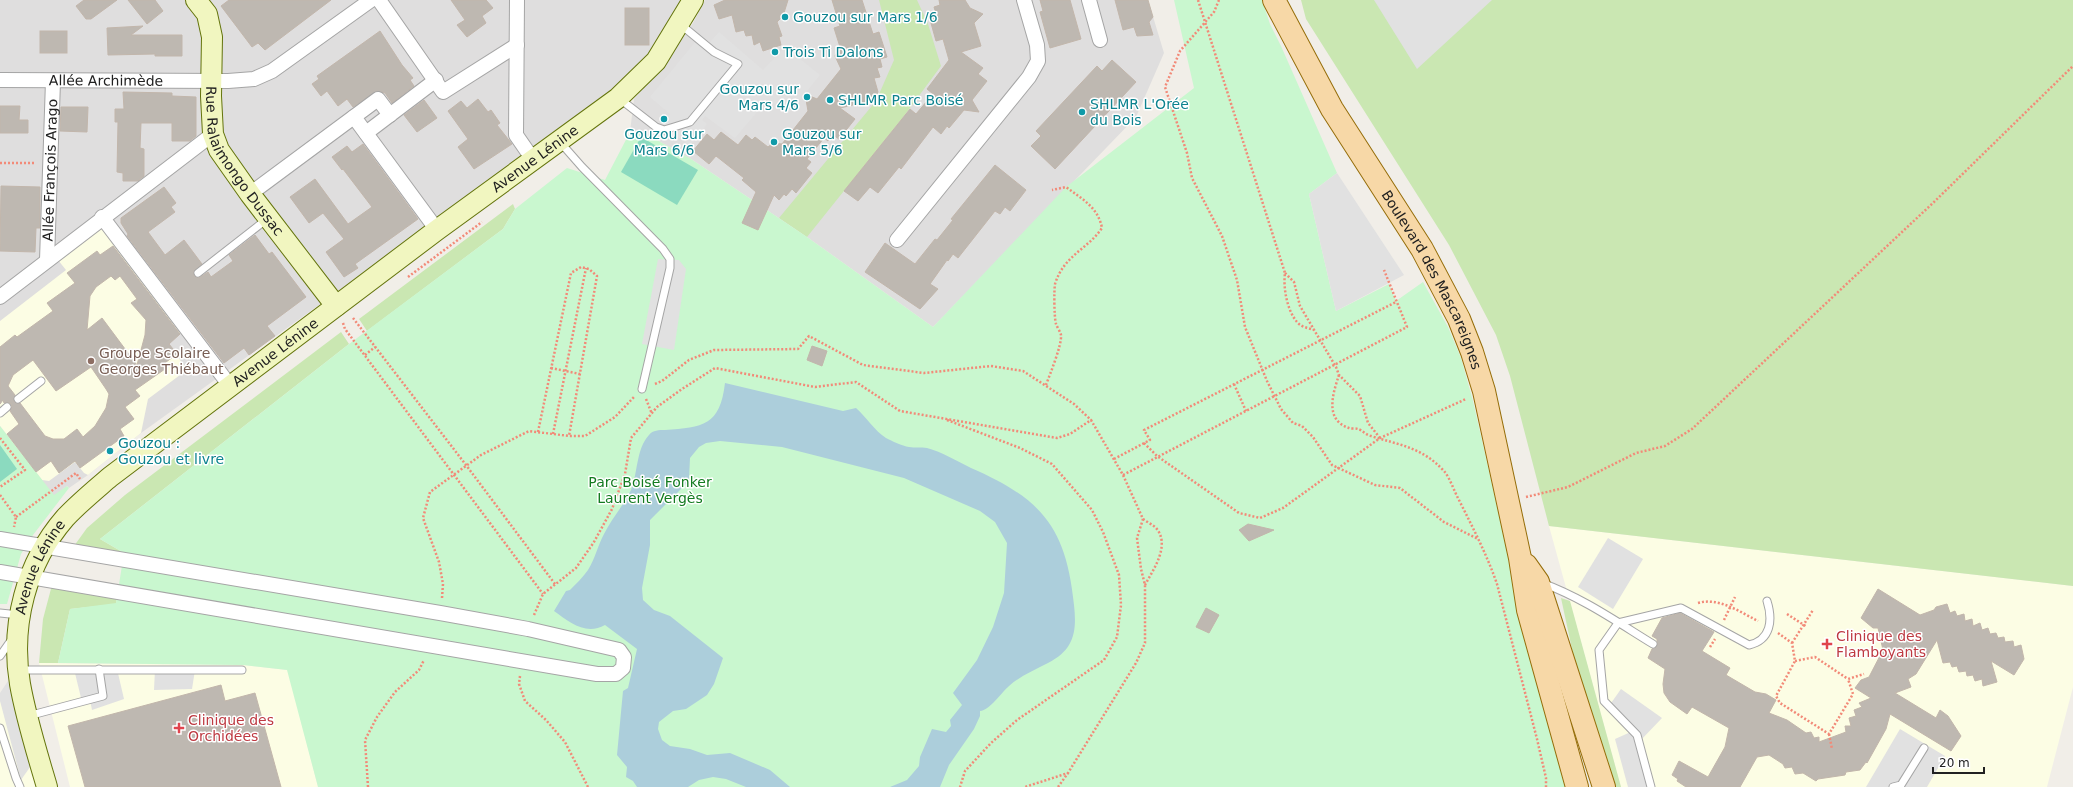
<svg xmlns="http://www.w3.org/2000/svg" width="2073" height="787" font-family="'DejaVu Sans',sans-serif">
<rect width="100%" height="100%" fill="#f1eee8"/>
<!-- residential -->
<g fill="#dfdede">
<path d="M0,0h684l-29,49 -55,54 -459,330 -53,42 -19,13 -2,-2 -13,10 -54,-70z"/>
<path d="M705,0h443l16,53 -28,64 -203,210 -126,-90 -116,-78 -45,-25 -16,-2 4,-33 32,-37 27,-39z"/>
</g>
<!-- education -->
<g fill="#fcfde4">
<path d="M102,228l78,105 -12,10 17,24 -1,5 -36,27 -7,34 -53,42 -4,-2 -9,-11 -26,19 -7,-1 -42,-54v-105l66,-51 -8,-10z"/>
<path d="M1549,526l524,60v101l-26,100h-426z"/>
<path d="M39,663l204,2 45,5 30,117h-248z"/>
<path d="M16,695l24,92h-40v-91z"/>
</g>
<!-- grass -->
<g fill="#cae7b2">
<path d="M879,0h38l11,24 13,42 -37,50 -97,121 -28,-19 97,-117 18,-41z"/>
<path d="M1301,0h772v586l-524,-60 -39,-150 -14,-41 -47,-90 -143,-226z"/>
<path d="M513,204l2,5 -12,20 -136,102 -8,-12z"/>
<path d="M341,332l8,12 -249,195 24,14v3l-50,-10 13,-18 38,-33z"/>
<path d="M52,585l65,12 -1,7 -46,5 -12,54h-19l4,-44z"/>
<path d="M1561,598l9,3 51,186h-12l-26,-87z"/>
</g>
<!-- park -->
<g fill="#c9f7cf">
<path d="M1174,0h88l8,24 11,22 56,127 -28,21 27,117 53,-27 7,17 27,-19 25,45 13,31 12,43 53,233 41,153h-1249l-31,-117 -44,-5 -185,-2 12,-54 46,-6 8,-50 -24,-14 249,-195 154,-115 12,-20 52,-41 38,12 25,-48 16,2 45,25 116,78 126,90 133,-140 128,-99z"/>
<path d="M0,426l54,69 13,-9 2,2 -36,47 -12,19 -14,50h-7z"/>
</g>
<!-- pitch -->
<g fill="#8bdabf">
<path d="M641,137l57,33 -21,35 -56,-33z"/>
<path d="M0,445l17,24 -17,13z"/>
</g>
<!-- parking -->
<g fill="#e1e1e1">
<path d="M1374,0h118l-75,69z"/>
<path d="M719,32l44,38 22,-23 35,28 -32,39 -20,-15 -33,39 -30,-22 -3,4 5,4 -17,22 -28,-21 8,-11 -20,-17 51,-62 9,7z"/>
<path d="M1337,173l67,102 -68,36 -27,-117z"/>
<path d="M658,259l21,1 7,9 -12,81 -32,-6z"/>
<path d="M1608,538l35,21 -30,50 -35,-22z"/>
<path d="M74,669h43l7,30 -32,11 -2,-10 -8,2z"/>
<path d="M155,669l40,1 -3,19 -38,1z"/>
<path d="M8,681l22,86 -9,13 -21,-79v-8z"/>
<path d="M1621,689l41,29 -23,24 12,45h-23l-13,-48 18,-8 -24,-25z"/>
<path d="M1900,729l45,27 -18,31h-61z"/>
</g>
<!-- water -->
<path fill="#accedb" d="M725,383l118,28 13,-3c10,9 19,23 30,30 6,3 16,8 23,9 6,1 12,0 18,1 15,4 30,13 44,20 71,31 95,59 103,137 3,27 0,45 -26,58 -13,7 -28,13 -39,23 -8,7 -19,24 -29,25v5l-6,13 -25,36 -9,22h-50l17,-7 12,-14 1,-9 12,-28 14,3 5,-6 -1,-6 12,-15 -9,-12 24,-33 16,-33 11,-34 3,-50 -12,-21 -15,-11 -76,-33 -122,-31 -62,-6 -14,2 -7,4 -9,11 -1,21 -4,6 -35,35v25l-8,43 1,12 11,10 16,6 53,42 -9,26 -7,11 -21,14 -13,2 -14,11 -1,7 4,11 8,6 20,3 17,6 23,-2 40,17 20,17h-44l-20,-8 -13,-2 -14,3 -11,7h-51l-4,-6 -7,-4 1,-10 -10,-12 6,-64 5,-3 9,-39 -32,-24c-19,11 -36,-3 -51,-14l12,-20 4,-1c6,-6 13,-13 18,-20 7,-11 10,-25 16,-36 8,-16 20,-29 27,-44 7,-17 5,-41 18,-55 4,-5 10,-5 16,-5 38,-3 55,-4 60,-47z"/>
<!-- building -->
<g fill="#beb8b1" stroke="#c2b6ab" fill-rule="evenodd">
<path d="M84,0h33l-26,19h-5l-10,-13z"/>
<path d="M128,0h27l8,11 -16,13z"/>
<path d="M229,0h102l-66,50 -7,-7 -6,4 -31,-41z"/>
<path d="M451,0h35l7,8 -11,8 4,7 -19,14 -10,-12 8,-5z"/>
<path d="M725,0h63l-5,16 -6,6 5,14 -3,1 2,8 -18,6 -3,-9 -6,3 -2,-10 -6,1 -2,-6 -8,2 -4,-17 -13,4 -5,-14z"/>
<path d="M832,0h30l11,34 6,-2 8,25 -7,2 2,8 -5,1 3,9 -6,1 4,14 -4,8 -34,8 15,11 -16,20 -6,-4 -5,6 -4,-3 -17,21 4,3 -5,6 6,5 -16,20 -4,-4 -6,7 -2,-2 -5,6 -5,-5 -16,35 -16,-7 14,-31 -14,-12 2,-2 -28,-22 -7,8 -16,-13 14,-17 7,6 7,-8 17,13 8,-10 6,5 3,-3 13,10 5,-4 9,1 26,-33 -3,-17 12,5 24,-30 -6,-13 5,-9 -6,-19 6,-2z"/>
<path d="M939,0h26l5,8 13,6 -9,9 7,23 -20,6 22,16 -5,6 9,7 -15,19 7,12 -15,-2 -15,18 -2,-2 -6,8 -8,-7 -32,42 -2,-2 -21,26 -8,-6 -12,14 -14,-10 66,-82 6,5 17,-20 -6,-5 22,-29 -6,-21 -7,2 -7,-25 7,-2 -2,-7 6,-2z"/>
<path d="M1040,0h30l11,39 -31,9 -10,-36 3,-1z"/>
<path d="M1115,0h33l5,17 -4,5 4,13 -16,1 -3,-9 -11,3z"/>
<rect x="625" y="8" width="24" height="37"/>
<path d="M143,26l-12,9h51v21h-27v-2l-47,1 -1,-27z"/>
<rect x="40" y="31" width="27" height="22"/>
<path d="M380,31l22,34 11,13 -3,2 4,6 -22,17 -7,-10 -8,-2 -24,16 -6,-8 -9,7 -11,-15 -6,5 -9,-12 7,-5 -2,-3z"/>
<path d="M1112,60l24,22 -81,87 -24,-23 10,-10 -5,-5 61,-65 5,5z"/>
<path d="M123,92l49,1v3l24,1v39l-6,5h-18v-18h-31l-1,25 4,1v27l-6,5h-15v-8l-6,-1 1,-50h-3v-13h9z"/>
<path d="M478,99l10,13 3,-2 9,13 -3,2 15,19 -38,25 -16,-22 10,-8 -20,-28 13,-10 6,7z"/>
<path d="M424,100l13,18 -20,14 -13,-17z"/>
<path d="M0,106h20l-1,14h9v13h-28z"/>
<path d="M61,107h27l-1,25 -27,-1z"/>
<path d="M363,144l55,75 -63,45 3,4 -14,9 -18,-25 18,-13 -21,-26 -14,10 -19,-26 25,-18 33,45 24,-17 -29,-38 -1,1 -10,-13 15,-11 5,6z"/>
<path d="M995,165l31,25 -16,21 -5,-4 -5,7 -5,-3 -37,47 -5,-4 -5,7 -1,-1 -17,24 8,5 -18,20 -55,-37 20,-29 30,21 20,-25 2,1 16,-20 -2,-1z"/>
<path d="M1,186l39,1v41h-4l-1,24 -35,-1z"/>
<path d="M164,187l12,16 -5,4 4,5 -27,20 17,23 19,-15 18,24 -8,7v5l5,2 9,-6 3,5 22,-16 -4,-6 26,-20 14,19 3,-2 34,45 -39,29 8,10 -26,19 -5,-7 -20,15 -97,-127 1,-2 -7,-11v-5z"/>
<path d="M113,246l67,88 -11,10 8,10 -15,11 3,4 -30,21 5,6 -15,11 9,12 -14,10 4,7 -44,32 -5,-7 -16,12 -8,-12 -15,11 -29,-38 12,-10 -9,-13 2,-5 -2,-3h-6l-1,-3 -3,4v-57l15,-12 2,2 36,-26 -6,-8 28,-20 -8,-10 30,-22 3,4zM111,276l4,4 5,-4 17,23 -6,4 15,17 -1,15 -8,30 -35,-47 -15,12 3,-34 6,-9zM33,360l23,31 35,-24 15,22 3,5 -3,14 -11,18 -12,11 -6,-8 -13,10h-11l-8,-3 -25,-33 -6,-1 1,-7 -7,-9 5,-11z"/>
<path d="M812,346l15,5 -5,15 -15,-6z"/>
<path d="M1248,524l26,6 -25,11 -10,-11z"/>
<path d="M1878,589l42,26 14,-5 2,-3 11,-3 3,9 5,-2 2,5 7,-2 1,7 7,-2 1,7 7,-3 2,7 6,-2 2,6 6,-1 2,5 6,-1 1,5 8,-1 1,6 7,-2 3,14 -10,16 -23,-14 6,21 -14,4 -1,-7 -7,2 -2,-6 -6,1 -1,-5 -7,1 -2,-6 -5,1 -2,-5 -7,1 -6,-23 -21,34 -8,5 3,8 -16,6 41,25 4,-8 8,6 13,20 -10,15 -61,-37 -4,15 -19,34 -1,-1 -6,8 -14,2 -1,3 -27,4 -2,2 -13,-8 -8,1 -3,-7 -7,1 -2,-4 -14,-9 -12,2 -17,30h-54l-9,-6 1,-2 -6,-4 7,-14 29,16 17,-30 4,-19 -37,-21 -5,7 -17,-12 -6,-9 -1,-9 2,-15 -17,-11 4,-9 5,-3v-7l-5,-3 10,-18 18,-5 34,19 -12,19 28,17 -4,7 29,17 11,2 10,6 -7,13 18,7 19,13 5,-1 3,6 5,-1v5l27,-10 -1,-6h6l-2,-8 7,-2 -2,-6 8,-3 -3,-4 12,-5 -16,-10 6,-8 8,-3 14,-27 -5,-22h-5l-12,-10z"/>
<path d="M1206,608l13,7 -10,18 -13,-6z"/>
<path d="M221,685l4,16 30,-8 26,94h-196l-17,-61z"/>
</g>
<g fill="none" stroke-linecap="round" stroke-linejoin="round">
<!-- lane casing -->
<g stroke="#a5a5a5" stroke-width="9">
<g id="lane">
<path d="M620,99l36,28 8,3 10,-3 16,-5 48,-58 -24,-12 -34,-28"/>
<path d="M560,142l22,25 81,82 7,10v9l-28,121"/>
<path d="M198,273l69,-54"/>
<path d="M18,399l23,-18"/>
<path d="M0,413l7,-6"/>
<path d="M1542,583c41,15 75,39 111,61"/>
<path d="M0,613l19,2"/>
<path d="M0,656l12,-17"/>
<path d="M21,670h221"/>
<path d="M28,716l75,-20 -4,-27"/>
<path d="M0,728l16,50 4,9"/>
<path d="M1651,787l-14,-52 -33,-34 -5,-51 19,-27 63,-15 68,37c22,-5 24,-25 18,-44"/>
<path d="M1893,787l8,-2 23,-37"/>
</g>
</g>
<!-- street casing -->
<g stroke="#a5a5a5" stroke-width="16">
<g id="street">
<path d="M379,0l64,92 74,-47"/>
<path d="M517,0l-1,135 18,26"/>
<path d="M1089,0l11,40"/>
<path id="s1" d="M0,80l228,1 26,-2 18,-8 99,-71"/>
<path d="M354,117l83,113"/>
<path d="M366,133l70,-53"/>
<path d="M250,194l128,-95 12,16"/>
<path d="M102,217l129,170"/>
<path d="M897,240l132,-163 9,-16 -1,-16 -13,-45"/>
<path id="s2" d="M47,260l6,-179"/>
<path d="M0,297l213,-163"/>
<path d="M0,539l440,74 88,16 91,21 5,7 -1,11 -7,6h-19l-597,-102"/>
</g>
</g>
<!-- secondary casing -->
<g stroke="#64740c" stroke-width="22">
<g id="secondary">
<path id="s3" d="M196,0l11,14 5,23 -1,59 2,38 6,16 31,44 86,112"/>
<path id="s4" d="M47,787c-10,-34 -21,-69 -27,-103 -10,-59 6,-121 45,-166 14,-15 30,-28 45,-41l327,-247 181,-132 38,-37 37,-61"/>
</g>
</g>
<!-- primary casing -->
<g stroke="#956d09" stroke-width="24">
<g id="primary">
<path id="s5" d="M1274,0l58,109 90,140 37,70 13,33 12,39 36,167 8,52 49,177"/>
<path d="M1526,565l12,17 66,205"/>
</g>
</g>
<!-- path -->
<g stroke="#f28a78" stroke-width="2.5" stroke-dasharray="2 2" stroke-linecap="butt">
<path d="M1198,0l87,273c-2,15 2,37 12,49 4,5 11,6 17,8"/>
<path d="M1219,0l-5,12 -34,39 -15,36 22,66 5,25 30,58 15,44 8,47 22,54 14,28 12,14 9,3 11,11 19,28 43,20 25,3 44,34 34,17"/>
<path d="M0,163h35"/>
<path d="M1285,273l9,9 6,24 36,61 3,8 21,21 8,27 12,15"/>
<path d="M408,277l74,-55"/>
<path d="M353,318l113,147 89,119"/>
<path d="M343,323l2,6 198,265"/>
<path d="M365,355l10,-8"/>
<path d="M551,368l29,6"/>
<path d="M1339,375c-6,18 -15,45 10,53 2,1 6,0 9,1 4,1 8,6 13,7 28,9 51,11 73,35 6,7 10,20 15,29 14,28 28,55 38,84l40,155 9,39v9"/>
<path d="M655,384l7,-3 27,-21 25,-10 84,-1 11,-13 54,29 61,8 67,-7 32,5 51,33 17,16"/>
<path d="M1234,384l12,27"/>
<path d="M1046,385c4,-11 16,-40 15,-50 -1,-4 -4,-8 -5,-11 -2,-7 -2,-34 -1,-40 9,-29 33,-35 47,-56 -4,-21 -20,-29 -36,-41l-14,3"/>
<path d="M646,399l6,15"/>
<path d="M947,420l73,28 32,16 40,46 11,22 16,43 2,30 -4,32 -13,23 -87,60 -26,23 -26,28 -5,16"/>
<path d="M538,432l33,-159 10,-6 8,2 8,7 -28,160"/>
<path d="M553,434l33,-166"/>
<path d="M0,438l25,32 -25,17"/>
<path d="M1144,443l13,13 82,57 21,5 23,-10 97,-70 86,-39"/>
<path d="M1114,459l36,-19 -6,-10 252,-128"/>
<path d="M1123,475l284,-148 -23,-57"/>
<path d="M0,495l16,22 -2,10"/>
<path d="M1526,497l42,-10 68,-34 29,-7 27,-17 242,-227 139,-136"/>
<path d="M16,517l60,-44 4,6"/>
<path d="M1143,519c4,3 10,6 13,9 15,17 -3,42 -11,57"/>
<path d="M442,598l1,-14 -4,-22 -16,-44 7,-26 51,-37 48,-24 40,5h16l30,-19 19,-20"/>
<path d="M1698,603c21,-6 42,9 60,18"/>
<path d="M1787,614l20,13"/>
<path d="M534,615l9,-21 33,-26 18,-26 18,-33 13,-35 6,-36 26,-31 25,-18 33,-21 100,19 41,-5 44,29 157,27 13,-4 21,-14 32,55 20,44 -6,19 4,31 4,16v58l-9,20 -68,110 -43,14"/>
<path d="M1724,620l11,-23"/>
<path d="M1778,633l14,10 3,18 -19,35 4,7 49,31 24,-40 -5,-15 16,-5"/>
<path d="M1792,643l21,-33"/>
<path d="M1710,647l5,-8"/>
<path d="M1795,661l20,-4 33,22"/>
<path d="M520,676l-1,8 6,17 21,19 19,22 23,45"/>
<path d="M1829,734l3,15"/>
<path d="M368,787l-3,-47 12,-23 18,-25 24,-22 5,-10"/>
<path d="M1058,787l10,-14"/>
</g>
<!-- lane -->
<use href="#lane" stroke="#fff" stroke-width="7"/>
<!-- street -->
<use href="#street" stroke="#fff" stroke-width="14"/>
<!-- secondary -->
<use href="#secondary" stroke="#f1f6c0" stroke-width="20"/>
<!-- primary -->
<use href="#primary" stroke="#f7d8a7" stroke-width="22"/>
</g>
<!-- markers -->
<g fill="#0f9aa8" stroke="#fff" stroke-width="1.5">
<circle cx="785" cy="17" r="4"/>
<circle cx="775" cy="52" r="4"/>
<circle cx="807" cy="97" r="4"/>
<circle cx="830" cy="100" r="4"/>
<circle cx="1082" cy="112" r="4"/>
<circle cx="664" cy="119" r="4"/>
<circle cx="774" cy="142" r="4"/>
<circle cx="110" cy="451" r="4"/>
</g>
<circle fill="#8d6e63" stroke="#fff" stroke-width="1.5" cx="91" cy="361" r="4"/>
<g fill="#e0444e" stroke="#fff" stroke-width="1.5">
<path d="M1825 638h4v4h4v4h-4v4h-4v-4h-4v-4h4z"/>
<path d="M177 722h4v4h4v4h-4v4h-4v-4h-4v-4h4z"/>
</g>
<g text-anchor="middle" stroke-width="3" stroke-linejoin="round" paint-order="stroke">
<!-- culture labels -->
<g font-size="14" fill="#0d838f" stroke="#fff" text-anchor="start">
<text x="793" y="22">Gouzou sur Mars 1/6</text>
<text x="783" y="57">Trois Ti Dalons</text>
<text x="799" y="94" text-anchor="end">Gouzou sur<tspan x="799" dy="16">Mars 4/6</tspan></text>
<text x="838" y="105">SHLMR Parc Boisé</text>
<text x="1090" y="109">SHLMR L'Orée<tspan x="1090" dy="16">du Bois</tspan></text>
<text x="664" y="139" text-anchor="middle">Gouzou sur<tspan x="664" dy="16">Mars 6/6</tspan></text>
<text x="782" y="139">Gouzou sur<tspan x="782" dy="16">Mars 5/6</tspan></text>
<text x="118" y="448">Gouzou :<tspan x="118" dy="16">Gouzou et livre</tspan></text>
</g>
<!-- street labels -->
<g font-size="14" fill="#212121" stroke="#fff">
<text dy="5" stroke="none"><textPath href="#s1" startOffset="106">Allée Archimède</textPath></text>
<text dy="5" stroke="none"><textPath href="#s4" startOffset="876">Avenue Lénine</textPath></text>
<text dy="5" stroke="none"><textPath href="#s3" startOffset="175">Rue Ralaimongo Dussac</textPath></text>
<text dy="5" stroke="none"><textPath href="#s2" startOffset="90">Allée François Arago</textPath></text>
<text dy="5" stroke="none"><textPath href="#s5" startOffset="322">Boulevard des Mascareignes</textPath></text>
<text dy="5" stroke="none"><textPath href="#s4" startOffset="552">Avenue Lénine</textPath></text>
<text dy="5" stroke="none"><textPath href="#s4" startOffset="228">Avenue Lénine</textPath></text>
</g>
<!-- education labels -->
<g font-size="14" fill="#785e54" stroke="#fff" text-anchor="start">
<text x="99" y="358">Groupe Scolaire<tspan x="99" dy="16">Georges Thiébaut</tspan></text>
</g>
<!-- park labels -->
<g font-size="14" fill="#137b20" stroke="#fff">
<text x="650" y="487">Parc Boisé Fonker<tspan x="650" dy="16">Laurent Vergès</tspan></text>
</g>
<!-- health labels -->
<g font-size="14" fill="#be3a42" stroke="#fff" text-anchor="start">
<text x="1836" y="641">Clinique des<tspan x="1836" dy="16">Flamboyants</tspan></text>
<text x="188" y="725">Clinique des<tspan x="188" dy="16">Orchidées</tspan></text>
</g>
</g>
<!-- scale -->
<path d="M1933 767v6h51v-6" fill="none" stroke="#212121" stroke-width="2"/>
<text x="1939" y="767" font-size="12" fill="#212121" stroke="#ffffff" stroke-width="3" paint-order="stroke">20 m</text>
</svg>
